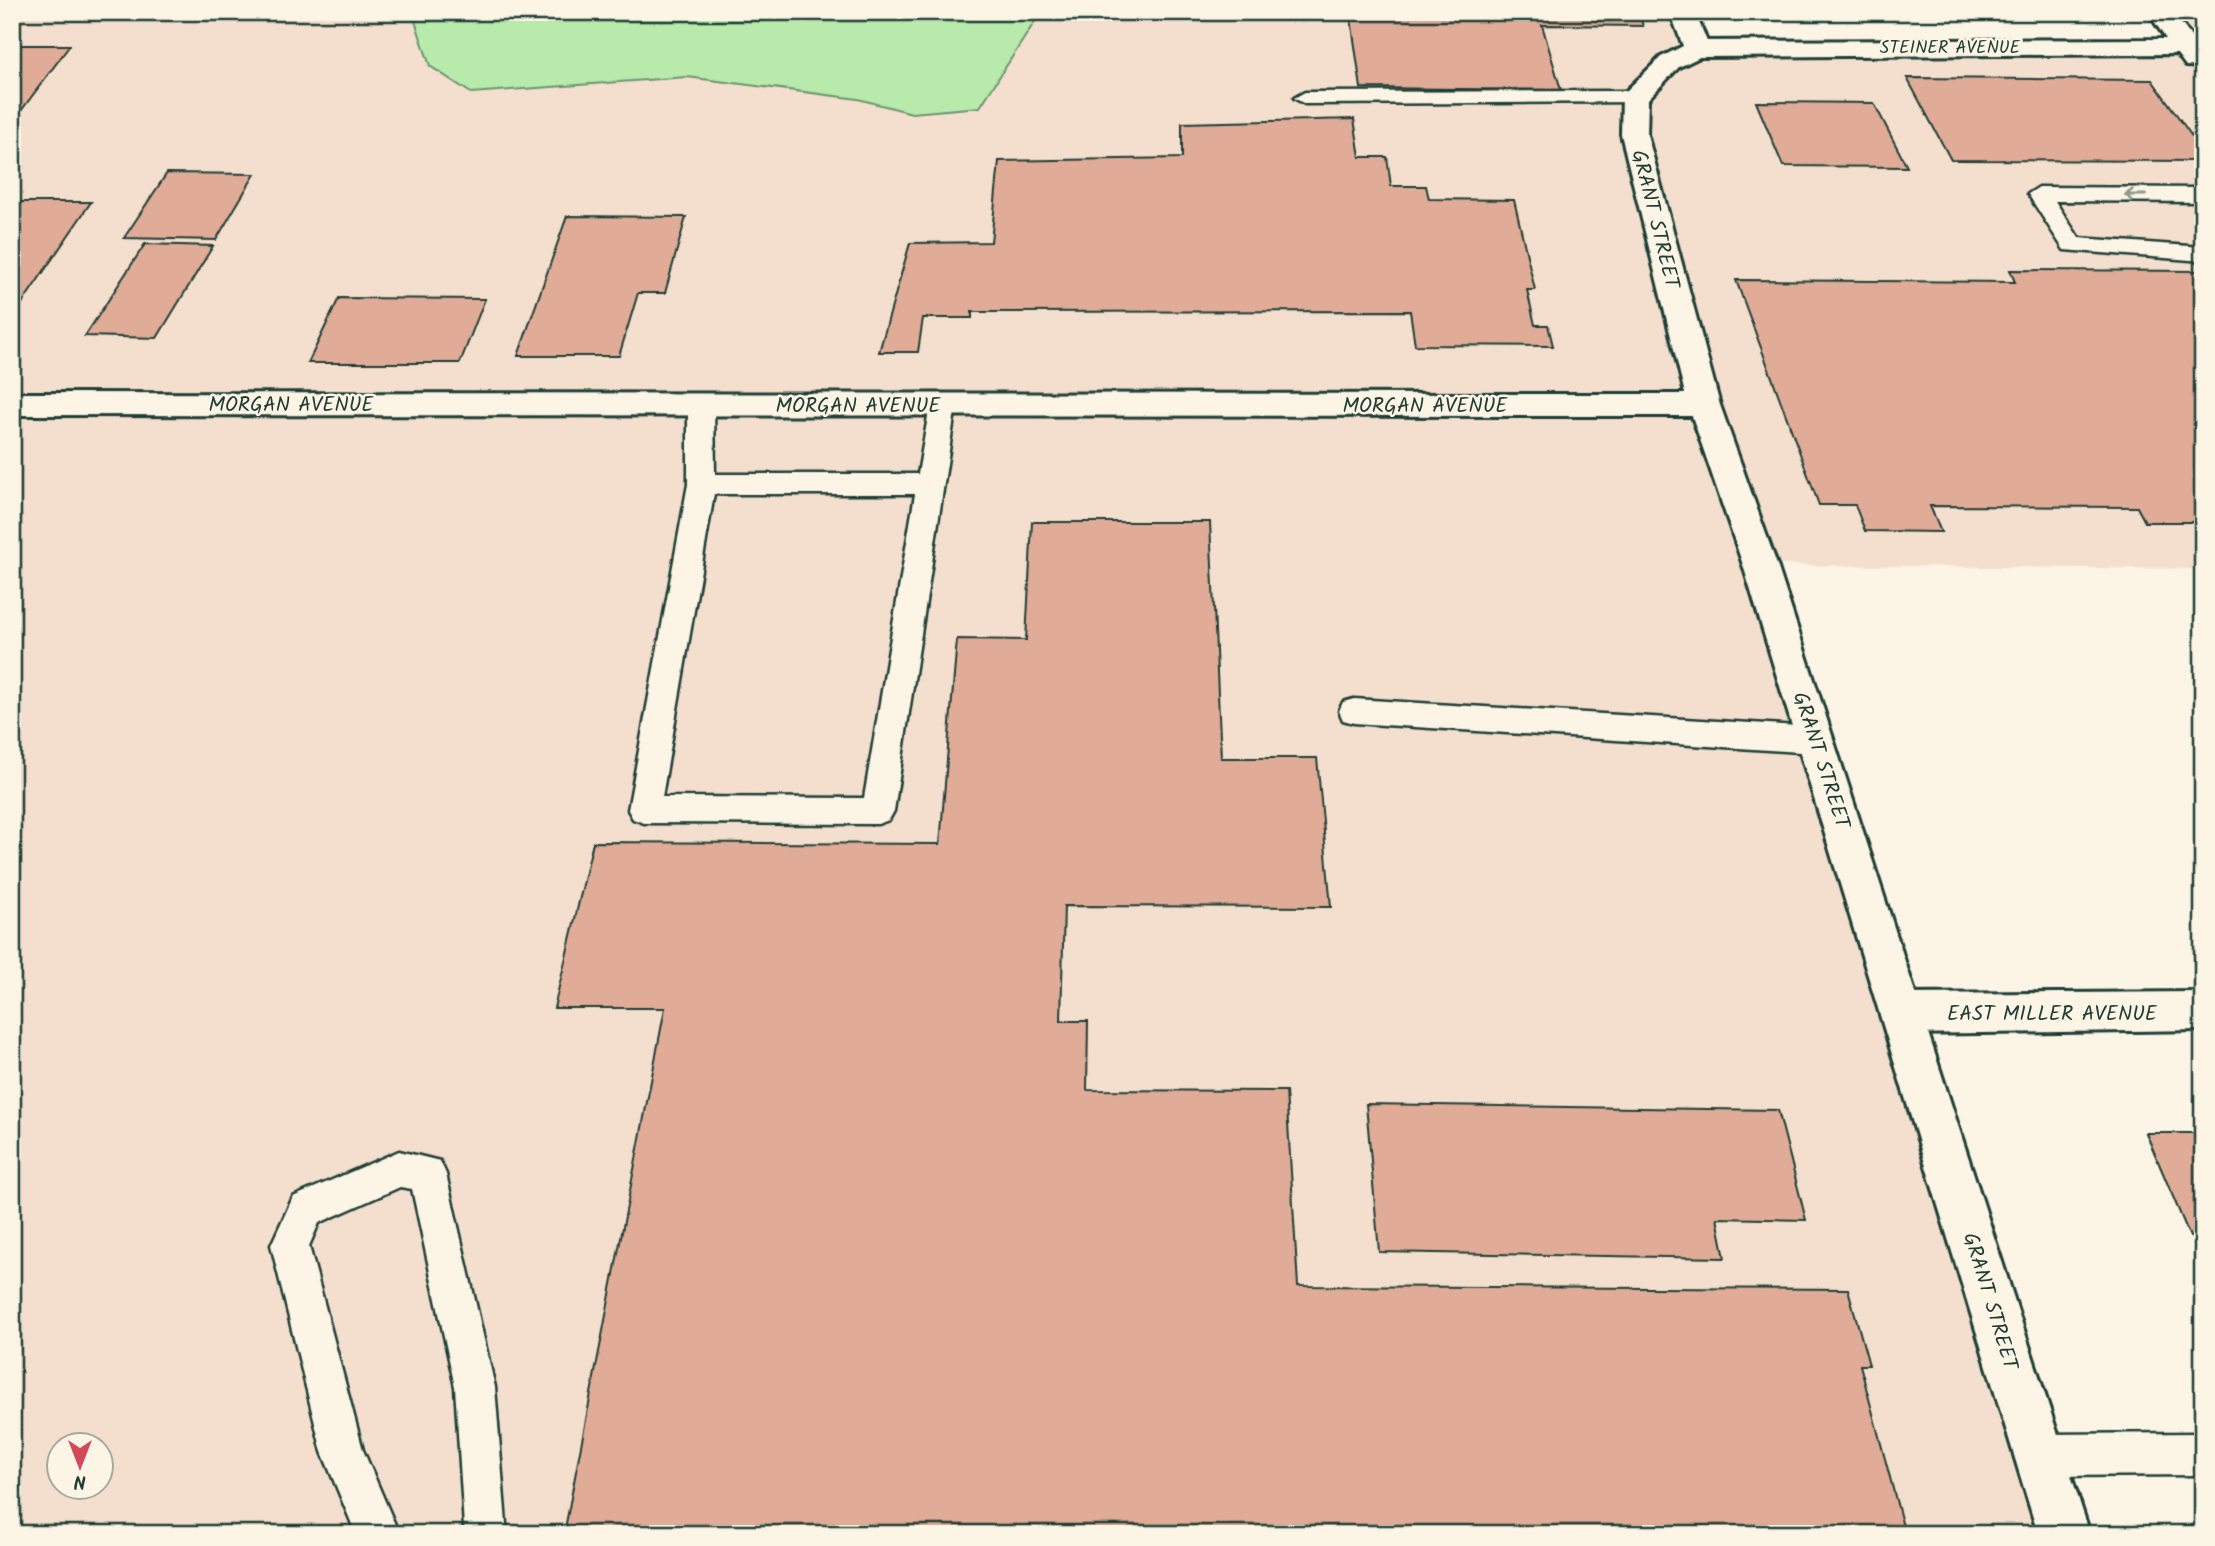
<svg xmlns="http://www.w3.org/2000/svg" width="2215" height="1546" font-family="Kalam,sans-serif">
<rect width="100%" height="100%" fill="#fcf5e5"/>
<filter id="ink" filterUnits="userSpaceOnUse"><feTurbulence type="fractalNoise" baseFrequency=".0143" numOctaves="2"/><feDisplacementMap in="SourceGraphic" scale="14" xChannelSelector="R" yChannelSelector="G"/><feConvolveMatrix kernelMatrix="1 2 1 2 8 2 1 2 1" color-interpolation-filters="sRGB"/></filter>
<g filter="url(#ink)">
<!-- built -->
<path fill="#f4dfce" fill-rule="evenodd" d="M12,12h1670l15,37 487,-3 -24,-34h43v34l-17,1 17,24v498l-442,-4 303,969h-2052zM60,1444h42v42h-42z"/>
<!-- green -->
<path fill="#b7eaab" stroke="#6b9470" stroke-width="2" d="M412,12h629l-61,95 -68,6 -54,-14 -171,-22 -216,16 -41,-27z"/>
<!-- building -->
<g fill="#e1ac97" stroke="#1f3d34" stroke-width="2">
<path d="M1350,12h288l5,14 -101,-1 19,65 -200,-2z"/>
<path d="M12,45h58l-58,78z"/>
<path d="M1907,78l245,2 51,72v9l-252,-1z"/>
<path d="M1756,102l118,1 33,64 -124,-1z"/>
<path d="M1354,119l6,38h27l4,29h35l3,13 85,1 21,90h-8l8,35h13l5,21 -138,-1 -5,-34 -438,1v6h-49l-5,34h-39l31,-109 81,-1 8,-81 183,-3v-35z"/>
<path d="M167,173l88,1 -39,66 -92,-2z"/>
<path d="M12,202h79l-79,116z"/>
<path d="M567,216l119,1 -21,76h-27l-19,63h-101z"/>
<path d="M145,244l68,2 -56,92 -72,-2z"/>
<path d="M2010,270l193,1v251h-58l-8,-15 -207,-1 11,26 -76,-1 -10,-26h-36l-83,-225 279,2z"/>
<path d="M339,298l146,1 -25,64h-152z"/>
<path d="M1032,522h178l11,236h96l14,149 -267,-1 -3,115h27l-1,69 199,1 12,195 550,3 21,76h-9l45,169h-1341l101,-526h-111l39,-166 347,2 17,-205 69,1z"/>
<path d="M1366,1104l412,6 28,110 -89,-2 8,40 -346,-6z"/>
<path d="M2146,1133h57v104h-13z"/>
</g>
<g fill="none" stroke-linecap="round" stroke-linejoin="round">
<!-- lane casing -->
<g stroke="#1f3d34" stroke-width="5">
<g id="lane">
<path d="M1635,91l11,6 -3,5 -338,2 -11,-6 11,-6z"/>
<path d="M2039,187l164,1v14l-148,-1 24,37 124,9v14l-139,-11 -36,-56z"/>
<path d="M701,396l9,3 4,6 1,69h203l12,-69 4,-6 9,-3 9,3 4,6 -62,406 -5,9 -11,4 -234,-1 -11,-4 -5,-9 60,-326v-79l4,-6zM714,494h201l-51,304 -202,-1z"/>
<path d="M1354,699l461,28 11,4 5,9 -5,9 -11,4 -461,-30 -11,-3 -4,-9 4,-9z"/>
<path d="M399,1151l41,10 6,13 49,213 11,137 4,10h-44l-2,-7 -9,-140 -43,-198 -12,-2 -81,36 -10,23 54,204 36,84h-43l-34,-82 -51,-207 22,-48z"/>
<path d="M2203,1433v42l-164,1 -15,-6 -6,-15 6,-15 15,-6z"/>
</g>
</g>
<!-- street casing -->
<g stroke="#1f3d34" stroke-width="6">
<g id="street">
<path d="M2148,12h25l19,26h11v29l-17,-1 -9,-12 -480,3 -9,-3 -4,-5 4,-5 9,-3 469,-2z"/>
<path d="M2203,992v38l-301,4 -15,-6 -6,-14 6,-14 15,-6z"/>
</g>
</g>
<!-- secondary casing -->
<g stroke="#1f3d34" stroke-width="6">
<path id="secondary" d="M1670,12h25l15,37 -4,5 -27,13 -31,32 -1,35 73,271 57,160 313,969h-52l-295,-969 -51,-149 -1680,-1v-22l1673,1 -64,-260 1,-37 4,-6 35,-34 22,-11z"/>
</g>
<!-- lane -->
<use href="#lane" fill="#fcf5e5" fill-rule="evenodd"/>
<!-- street -->
<use href="#street" fill="#fcf5e5" fill-rule="evenodd"/>
<!-- secondary -->
<use href="#secondary" fill="#fcf5e5" fill-rule="evenodd"/>
</g>
<!-- one-way arrows -->
<defs><path id="oneway-shaft" d="M-6 0H5M1.5-3L5.5 0L1.5 3" fill="none" stroke-width="1.6" stroke-linecap="round" stroke-linejoin="round" transform="scale(1.75)"/></defs>
<use stroke="#8e998c" href="#oneway-shaft" transform="translate(2135 195) rotate(-180)"/>
</g>
<g text-anchor="middle" stroke-width="5" stroke-linejoin="round" paint-order="stroke">
<!-- far-street labels -->
<g font-size="18" fill="#1f3d34" stroke="#fcf5e5">
<text x="1950" y="53">STEINER AVENUE</text>
</g>
<!-- street labels -->
<g font-size="21" fill="#1f3d34" stroke="#fcf5e5">
<text transform="translate(1656 219) rotate(76)" y="7">GRANT STREET</text>
<text x="291" y="411">MORGAN AVENUE</text>
<text x="858" y="412">MORGAN AVENUE</text>
<text x="1425" y="412">MORGAN AVENUE</text>
<text transform="translate(1822 760) rotate(72)" y="7">GRANT STREET</text>
<text x="2052" y="1020">EAST MILLER AVENUE</text>
<text transform="translate(1991 1301) rotate(73)" y="7">GRANT STREET</text>
</g>
</g>
<!-- margin -->
<rect width="2215" height="1546" fill="none" stroke="#fcf5e5" stroke-width="42"/>
<rect x="21" y="21" width="2173" height="1504" fill="none" stroke="#1f3d34" stroke-width="2.5" filter="url(#ink)"/>
<!-- north arrow -->
<g transform="translate(80 1466) rotate(180)"><circle r="33" fill="#fcf5e5" stroke="#a4ab9e" stroke-width="2"/>
<path d="M0-5L12 26L0 18L-12 26Z" fill="#d1495b"/>
<text y="-10" font-size="19" font-weight="bold" text-anchor="middle" fill="#1f3d34">N</text>
</g>
</svg>
